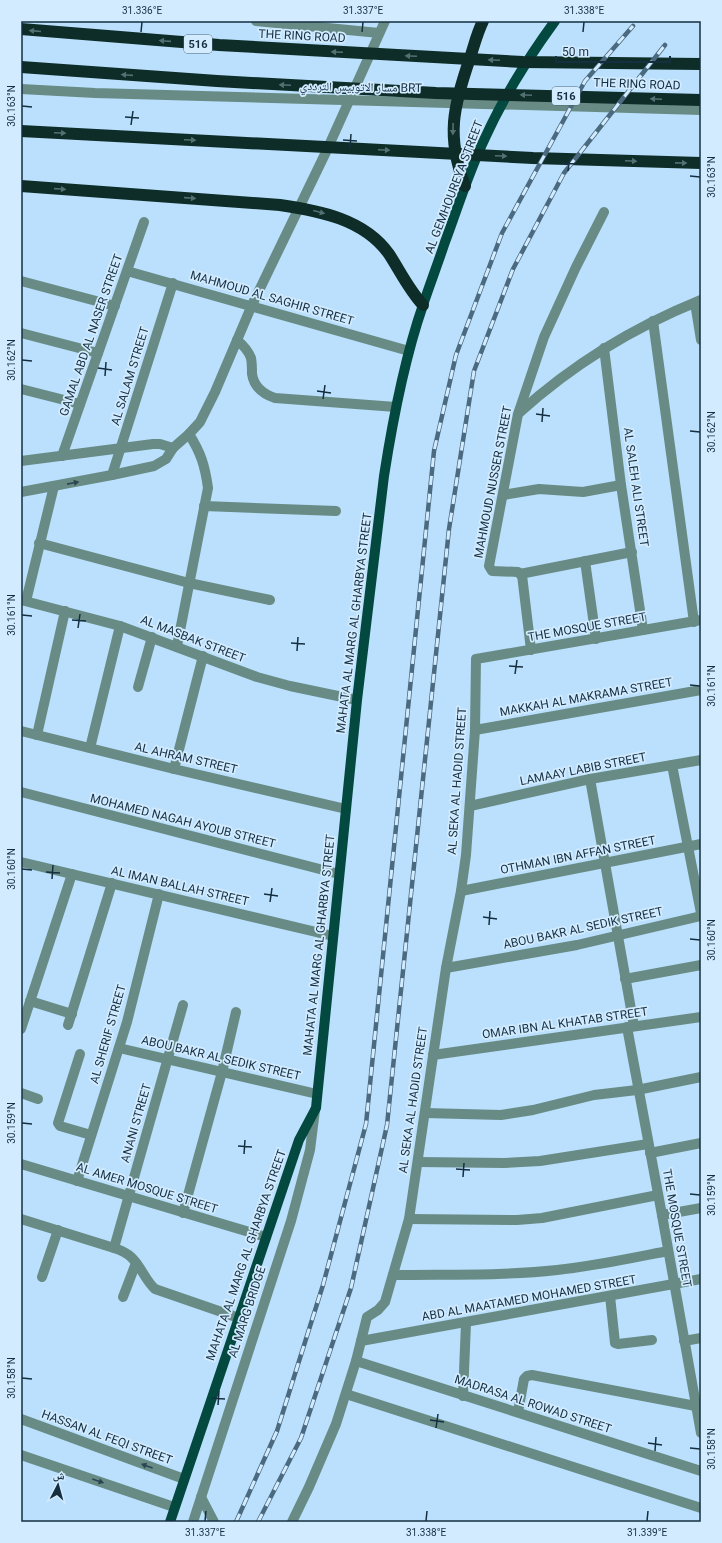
<svg xmlns="http://www.w3.org/2000/svg" width="722" height="1543" font-family="Roboto,'Noto Naskh Arabic',sans-serif">
<rect width="100%" height="100%" fill="#bae0fd"/>
<g fill="none" stroke-linecap="round" stroke-linejoin="round">
<!-- minor -->
<g stroke="#688c85" stroke-width="10">
<path d="M256,21l123,12"/>
<path d="M21,89l74,4 606,17"/>
<path d="M127,271l282,80"/>
<path d="M21,281l94,25"/>
<path d="M695,303l6,37"/>
<path d="M653,321l41,301"/>
<path d="M21,333l77,20"/>
<path d="M237,340c6,5 11,10 14,18 1,5 1,10 1,16 2,13 11,20 23,24l121,9"/>
<path d="M604,348l17,137 22,145"/>
<path d="M21,389l59,15"/>
<path d="M519,413c54,-49 115,-86 182,-113"/>
<path d="M62,456l82,-234"/>
<path d="M21,461l132,-17h7l13,4"/>
<path d="M112,475l61,-192"/>
<path d="M21,492l91,-17 42,-9 12,-7 7,-11 16,-14 11,-12 15,-30 37,-87 74,-153 59,-131"/>
<path d="M503,495l36,-6 44,3 38,-7"/>
<path d="M204,506l132,5"/>
<path d="M39,543l150,40 81,17"/>
<path d="M585,561l11,78"/>
<path d="M520,574l112,-22"/>
<path d="M21,600l99,26 137,51 33,9 67,14"/>
<path d="M26,601l28,-115"/>
<path d="M177,646l31,-158c-3,-22 -7,-35 -19,-54"/>
<path d="M531,650l-9,-75 -4,-3 -26,-1 -3,-5 29,-152 26,-77 32,-70 28,-55"/>
<path d="M138,687l14,-50"/>
<path d="M475,730l226,-40"/>
<path d="M21,731l153,38 172,40"/>
<path d="M37,735l28,-124"/>
<path d="M90,748l30,-122"/>
<path d="M672,765l29,148"/>
<path d="M174,769l29,-113"/>
<path d="M590,779l44,247"/>
<path d="M21,792l318,82"/>
<path d="M470,806l120,-27 111,-19"/>
<path d="M21,862l312,74"/>
<path d="M461,891l240,-47"/>
<path d="M446,968l131,-23 124,-29"/>
<path d="M625,979l76,-14"/>
<path d="M30,1001l42,13"/>
<path d="M68,1025l44,-142"/>
<path d="M627,1027l35,188 39,218"/>
<path d="M21,1029l51,-155"/>
<path d="M119,1048l198,46"/>
<path d="M80,1054l-22,69 2,3 31,9"/>
<path d="M433,1055l268,-38"/>
<path d="M21,1093l17,6"/>
<path d="M425,1113l76,2 32,-5 61,-15 43,-5 64,-13"/>
<path d="M650,1153l51,-10"/>
<path d="M418,1162l86,1 36,-2 108,-17"/>
<path d="M21,1164l245,73"/>
<path d="M77,1181l50,-159 32,-128"/>
<path d="M183,1213l39,-141 14,-60"/>
<path d="M662,1215l39,-7"/>
<path d="M21,1219l93,29c6,2 12,4 17,9 10,9 14,23 24,32l84,29"/>
<path d="M409,1219l108,1 25,-2 116,-23"/>
<path d="M114,1248l69,-243"/>
<path d="M393,1275c54,-1 110,1 164,-5 38,-4 75,-12 111,-19"/>
<path d="M42,1277l16,-47"/>
<path d="M610,1296l5,47 3,1 34,-4"/>
<path d="M123,1297l13,-34"/>
<path d="M361,1341l340,-62"/>
<path d="M684,1341l17,-3"/>
<path d="M356,1361l345,110"/>
<path d="M346,1394l355,114"/>
<path d="M463,1396l3,-73"/>
<path d="M518,1412l6,-33 3,-3 5,-1 169,32"/>
<path d="M21,1419l163,60"/>
<path d="M21,1455l153,52"/>
<path d="M201,1497l13,25"/>
<path d="M193,1522l98,-301 19,-71 5,-40"/>
<path d="M292,1522l17,-35 27,-63 20,-63 11,-44 11,-7 7,-8 24,-83 37,-251 15,-77 5,-36 9,-125 1,-71 225,-39"/>
</g>
<!-- major -->
<path stroke="#044940" stroke-width="10" d="M170,1522l129,-382 17,-32 41,-408 27,-224c9,-58 20,-116 39,-171 7,-21 15,-42 22,-63 13,-35 24,-71 40,-104 19,-42 43,-80 70,-117"/>
<!-- highway -->
<g stroke="#0e2d28" stroke-width="12">
<path d="M21,29l198,16 304,17 178,2"/>
<path d="M21,67l196,14 219,12 265,7"/>
<path d="M21,131l512,27 168,5"/>
<path d="M21,186l259,19c40,6 84,14 109,49 11,17 20,36 34,51"/>
<path d="M465,186c-19,-49 -12,-79 5,-128 4,-12 7,-25 13,-37"/>
</g>
<!-- rail casing -->
<g stroke="#4b697f" stroke-width="4.5">
<g id="rail">
<path d="M236,1522l41,-91 46,-146 43,-161 68,-673 22,-96 46,-122 83,-152 48,-55"/>
<path d="M258,1522l43,-84 50,-150 36,-163 62,-596 25,-158 39,-102 51,-96 101,-128"/>
</g>
</g>
<!-- rail -->
<use href="#rail" stroke="#d2ebff" stroke-width="3" stroke-dasharray="9" stroke-linecap="butt"/>
</g>
<!-- one-way arrows -->
<defs><path id="oneway-solid" d="M-6-.8H1V-3.2L6.5 0L1 3.2V.8H-6Z"/></defs>
<g fill="#537073">
<use href="#oneway-solid" transform="translate(35 31) rotate(-175)"/>
<use href="#oneway-solid" transform="translate(165 41) rotate(-176)"/>
<use href="#oneway-solid" transform="translate(337 52) rotate(-177)"/>
<use href="#oneway-solid" transform="translate(411 56) rotate(-177)"/>
<use href="#oneway-solid" transform="translate(494 60) rotate(-177)"/>
<use href="#oneway-solid" transform="translate(127 75) rotate(-176)"/>
<use href="#oneway-solid" transform="translate(285 85) rotate(-177)"/>
<use href="#oneway-solid" transform="translate(526 95) rotate(-178)"/>
<use href="#oneway-solid" transform="translate(656 99) rotate(-178)"/>
<use href="#oneway-solid" transform="translate(453 129) rotate(91)"/>
<use href="#oneway-solid" transform="translate(60 133) rotate(3)"/>
<use href="#oneway-solid" transform="translate(190 140) rotate(3)"/>
<use href="#oneway-solid" transform="translate(384 150) rotate(3)"/>
<use href="#oneway-solid" transform="translate(501 156) rotate(3)"/>
<use href="#oneway-solid" transform="translate(631 161) rotate(2)"/>
<use href="#oneway-solid" transform="translate(681 163) rotate(1)"/>
<use href="#oneway-solid" transform="translate(60 189) rotate(4)"/>
<use href="#oneway-solid" transform="translate(190 198) rotate(4)"/>
<use href="#oneway-solid" transform="translate(319 212) rotate(15)"/>
</g>
<g fill="#2a4652">
<use href="#oneway-solid" transform="translate(73 483) rotate(-11)"/>
<use href="#oneway-solid" transform="translate(147 1466) rotate(-160)"/>
<use href="#oneway-solid" transform="translate(98 1481) rotate(19)"/>
</g>
<!-- ticks -->
<path fill="none" stroke="#152f41" stroke-width="1.5" d="M141,32l1,-10M362,32l1,-10M583,32l1,-10M22,106l10,1M125,117l14,1M131,125l2,-14M343,140l14,1M350,148l1,-14M562,163l14,1M568,171l2,-14M690,176l10,1M22,360l10,1M98,368l14,2M105,376l1,-14M317,391l14,2M323,399l2,-14M536,414l14,2M542,422l1,-14M690,431l10,1M22,615l10,1M72,620l14,1M78,628l2,-14M291,643l14,1M297,651l1,-14M509,666l14,1M515,674l2,-14M690,685l10,1M22,869l10,1M46,872l14,1M52,879l1,-14M264,894l14,2M270,902l2,-14M483,917l14,2M489,925l1,-14M690,939l10,1M22,1123l10,1M238,1146l14,1M244,1154l1,-14M456,1169l14,1M463,1177l1,-14M690,1194l10,1M22,1378l10,1M211,1398l14,1M218,1405l1,-14M430,1420l14,2M436,1428l2,-14M648,1443l14,2M690,1448l10,1M655,1451l1,-14M205,1521l1,-10M426,1521l1,-10M647,1521l1,-10"/>
<g text-anchor="middle" stroke-width="3.5" stroke-linejoin="round" paint-order="stroke">
<!-- shield labels -->
<g fill="#d2ebff" stroke="#4e677a" stroke-width="1">
<rect x="184" y="35" width="28" height="18" rx="3"/>
<rect x="552" y="87" width="28" height="18" rx="3"/>
</g>
<g font-size="11" font-weight="bold" fill="#152f41">
<text x="198" y="48">516</text>
<text x="566" y="100">516</text>
</g>
<!-- street labels -->
<g font-size="12" fill="#152f41" stroke="#d2ebff">
<text transform="translate(302 36) rotate(3)" y="4">THE RING ROAD</text>
<text transform="translate(637 84) rotate(2)" y="4">THE RING ROAD</text>
<text transform="translate(361 87) rotate(1)" y="4">مسار الاتوبيس الترددي BRT</text>
<text transform="translate(454 187) rotate(-69)" y="4">AL GEMHOUREYA STREET</text>
<text transform="translate(272 298) rotate(16)" y="4">MAHMOUD AL SAGHIR STREET</text>
<text transform="translate(91 335) rotate(-71)" y="4">GAMAL ABD AL NASER STREET</text>
<text transform="translate(130 376) rotate(-73)" y="4">AL SALAM STREET</text>
<text transform="translate(493 482) rotate(-79)" y="4">MAHMOUD NUSSER STREET</text>
<text transform="translate(636 487) rotate(82)" y="4">AL SALEH ALI STREET</text>
<text transform="translate(354 623) rotate(-83)" y="4">MAHATA AL MARG AL GHARBYA STREET</text>
<text transform="translate(587 627) rotate(-10)" y="4">THE MOSQUE STREET</text>
<text transform="translate(193 639) rotate(21)" y="4">AL MASBAK STREET</text>
<text transform="translate(586 697) rotate(-10)" y="4">MAKKAH AL MAKRAMA STREET</text>
<text transform="translate(186 758) rotate(13)" y="4">AL AHRAM STREET</text>
<text transform="translate(583 769) rotate(-11)" y="4">LAMAAY LABIB STREET</text>
<text transform="translate(457 781) rotate(-86)" y="4">AL SEKA AL HADID STREET</text>
<text transform="translate(183 821) rotate(14)" y="4">MOHAMED NAGAH AYOUB STREET</text>
<text transform="translate(578 855) rotate(-11)" y="4">OTHMAN IBN AFFAN STREET</text>
<text transform="translate(180 886) rotate(13)" y="4">AL IMAN BALLAH STREET</text>
<text transform="translate(583 928) rotate(-12)" y="4">ABOU BAKR AL SEDIK STREET</text>
<text transform="translate(319 945) rotate(-84)" y="4">MAHATA AL MARG AL GHARBYA STREET</text>
<text transform="translate(565 1023) rotate(-8)" y="4">OMAR IBN AL KHATAB STREET</text>
<text transform="translate(108 1034) rotate(-74)" y="4">AL SHERIF STREET</text>
<text transform="translate(221 1058) rotate(13)" y="4">ABOU BAKR AL SEDIK STREET</text>
<text transform="translate(413 1100) rotate(-82)" y="4">AL SEKA AL HADID STREET</text>
<text transform="translate(136 1123) rotate(-74)" y="4">ANANI STREET</text>
<text transform="translate(147 1188) rotate(17)" y="4">AL AMER MOSQUE STREET</text>
<text transform="translate(677 1228) rotate(80)" y="4">THE MOSQUE STREET</text>
<text transform="translate(246 1255) rotate(-71)" y="4">MAHATA AL MARG AL GHARBYA STREET</text>
<text transform="translate(529 1298) rotate(-10)" y="4">ABD AL MAATAMED MOHAMED STREET</text>
<text transform="translate(247 1312) rotate(-72)" y="4">AL MARG BRIDGE</text>
<text transform="translate(533 1404) rotate(18)" y="4">MADRASA AL ROWAD STREET</text>
<text transform="translate(107 1437) rotate(20)" y="4">HASSAN AL FEQI STREET</text>
</g>
</g>
<!-- border -->
<rect width="722" height="1543" fill="none" stroke="#d2ebff" stroke-width="44"/>
<!-- north arrow -->
<g transform="translate(58 1485) rotate(6)" stroke="#d2ebff" stroke-width="3" paint-order="stroke">
<path d="M0-3L7 15L0 10L-7 15Z" fill="#152f41"/>
<text y="-6" font-size="11" font-weight="bold" text-anchor="middle" fill="#152f41">ش</text>
</g>
<!-- scale -->
<path d="M556 56v6h114v-6" fill="none" stroke="#152f41" stroke-width="2"/>
<text x="562" y="56" font-size="12" fill="#152f41" stroke="#d2ebff" stroke-width="3" paint-order="stroke">50 m</text>
<rect x="22" y="22" width="678" height="1499" fill="none" stroke="#152f41" stroke-width="1.5"/>
<g font-size="10" text-anchor="middle" fill="#152f41">
<text x="142" y="14">31.336°E</text>
<text x="363" y="14">31.337°E</text>
<text x="584" y="14">31.338°E</text>
<text transform="translate(11 106) rotate(-90)" y="4">30.163°N</text>
<text transform="translate(711 177) rotate(-90)" y="4">30.163°N</text>
<text transform="translate(11 360) rotate(-90)" y="4">30.162°N</text>
<text transform="translate(711 432) rotate(-90)" y="4">30.162°N</text>
<text transform="translate(11 615) rotate(-90)" y="4">30.161°N</text>
<text transform="translate(711 686) rotate(-90)" y="4">30.161°N</text>
<text transform="translate(11 869) rotate(-90)" y="4">30.160°N</text>
<text transform="translate(711 940) rotate(-90)" y="4">30.160°N</text>
<text transform="translate(11 1123) rotate(-90)" y="4">30.159°N</text>
<text transform="translate(711 1195) rotate(-90)" y="4">30.159°N</text>
<text transform="translate(11 1378) rotate(-90)" y="4">30.158°N</text>
<text transform="translate(711 1449) rotate(-90)" y="4">30.158°N</text>
<text x="205" y="1536">31.337°E</text>
<text x="426" y="1536">31.338°E</text>
<text x="647" y="1536">31.339°E</text>
</g>
</svg>
